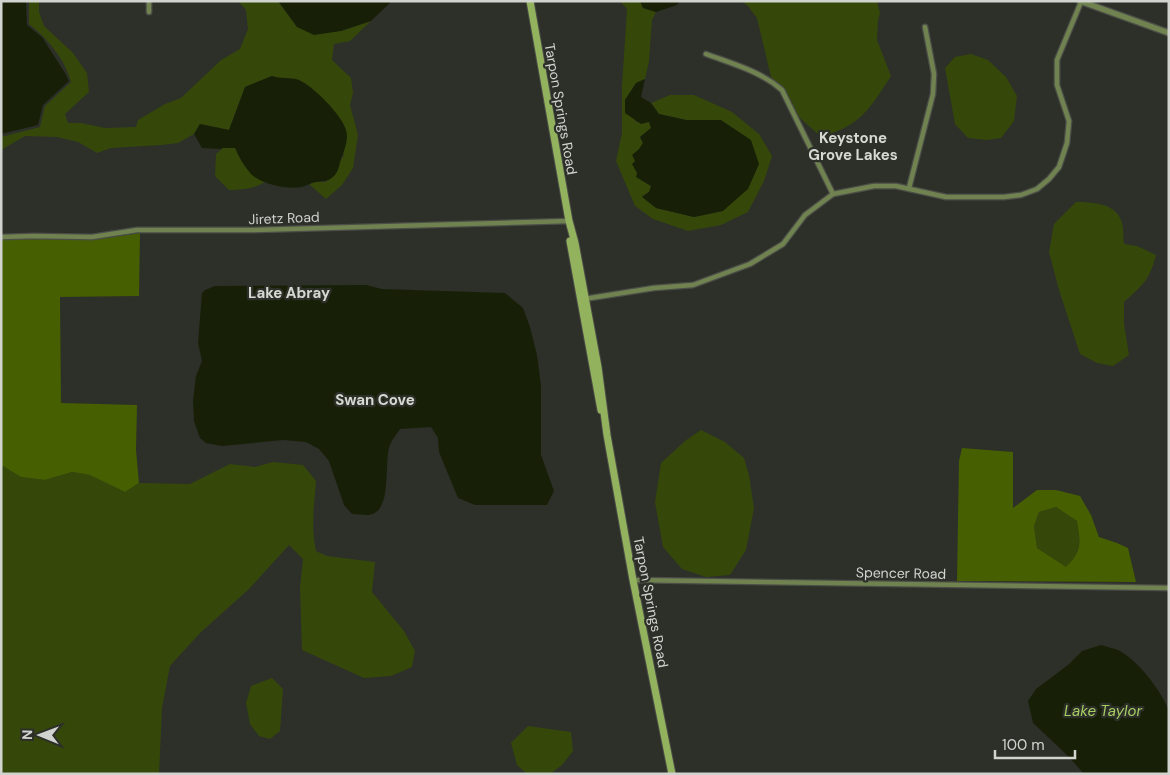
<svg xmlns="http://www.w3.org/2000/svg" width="1170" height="775" font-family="'DM Sans',sans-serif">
<rect width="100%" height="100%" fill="#2d2f29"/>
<!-- green -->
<g fill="#35480a">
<path d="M29,1h10v11l5,14 29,27 14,20 2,19 -24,22 3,9h13l24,5 31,-1 2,-7 27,-16 16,-6 40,-38 19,-11 8,-20 -2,-19 -8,-9h40l19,26 44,4 30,-10 -21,20 -16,3 -2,16 19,18 2,15 -3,12 8,30 -5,33 -11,17 -16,14 -17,-15 5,-2h12l18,-27 -18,-52 -28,-23 -17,-1 -9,-3 -27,11 -16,43 -29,-6 -6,10 -16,9 -16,2 -51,3 -14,5 -19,-11 -21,-5 -32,-1 -24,14v-13l39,-10 5,-21 26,-24c-6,-23 -24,-44 -42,-58z"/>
<path d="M620,1h20l3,7 13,4 -4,8 -3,41 -4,18 -9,4 -11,17v13l9,5 2,4h13l2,6 -11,9 3,6 -8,18 6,19 10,6 -2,6 -7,4 14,12 38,9 29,-6 -2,-91h-35l-27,-6 -8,-11 19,-8h24l38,17 27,22 13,22 -8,25 -16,31 -27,13 -33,6 -35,-12 -18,-13 -19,-45 6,-28v-47l5,-77z"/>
<path d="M741,1h136l3,12 -2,8 -1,19 14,36c-22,34 -30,49 -70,61l-22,-20 -14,-28 -14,-12 -14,-59 -9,-12z"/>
<path d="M971,54l17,6 18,17 11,19 -3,25 -13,17 -14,2 -19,-2 -13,-14 -10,-56 10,-11z"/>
<path d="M223,148h13c5,16 13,26 29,34 -12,7 -22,8 -36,8l-14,-14 1,-22z"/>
<path d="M1076,202c15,0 39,1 45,18 3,6 2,16 3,24l13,2 19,9c-7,26 -12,29 -32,47v22l5,31 -16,11 -16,-3 -17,-9 -21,-64 -10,-38 5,-28z"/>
<path d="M701,430l24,12 19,16 5,17 5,33 -8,42 -16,25 -24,2 -24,-8 -19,-22 -8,-45 6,-39 24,-22z"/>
<path d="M273,462l30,3 13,16c-2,23 -5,47 0,70l11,5 48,6 -3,30 32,39 11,20 -3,16 -21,9 -27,2 -62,-28 -2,-63 3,-28 -14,-14 -40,44 -49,44 -30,33 -8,42 -3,66h-158v-309l20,12 24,3 27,-8 19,3 34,17 14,-9 51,1 40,-20 25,3z"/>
<path d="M1056,507l21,14c3,22 5,30 -11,47l-29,-20 -3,-22 5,-14z"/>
<path d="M272,678l11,11 -3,42 -10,8 -11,-3 -9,-12 -4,-21 5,-17z"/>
<path d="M528,726l43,6 2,19 -11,14 -12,9h-23l-10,-9 -6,-22z"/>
</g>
<!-- forest -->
<g fill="#455f01" fill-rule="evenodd">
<path d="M140,233l-1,63 -79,1 1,106 76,2 -1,45 3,33 -14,9 -35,-17 -18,-3 -27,8 -24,-3 -20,-12v-225l34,-2 57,2z"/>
<path d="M962,448l51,4v56l24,-18h19l24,6 11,19 8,22 18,6 11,5 8,34 -179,-1 2,-120zM1056,507l21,14c3,21 6,30 -11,46l-29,-19 -3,-22 5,-14z"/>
</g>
<!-- water -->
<g fill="#172007">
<path d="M1,1h25l1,24 15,12 23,36 4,8 -26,24 -5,20 -37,9z"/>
<path d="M278,1h114l-21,20 -30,10 -27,4 -17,-8z"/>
<path d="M640,1h40l-3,4 -21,7 -13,-4z"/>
<path d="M272,76c8,3 19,1 27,4 14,6 43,35 47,50 3,10 -2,21 -5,29 -2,6 -2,12 -7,17 -7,7 -13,4 -22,7 -3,1 -6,3 -10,4 -14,3 -41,-3 -51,-13 -7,-8 -12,-17 -16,-26h-12l-2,1 -19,-1 -8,-14 6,-10 29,6 16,-43z"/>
<path d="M645,79l-4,18 10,6 8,11 27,6h35l30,20 8,24 -11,25 -25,22 -29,6 -38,-9 -14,-11 7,-5 2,-6 -15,-9 1,-4 -5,-9 3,-3 -3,-6 7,-6 4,-6 -3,-6 11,-9 -2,-6 -8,2 -16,-11v-13l11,-17z"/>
<path d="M366,285l16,4 123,4 18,15 7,19 7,28 4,31v69l13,36 -7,14h-72l-17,-7 -19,-46 -1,-14 -7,-11 -31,2c-3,5 -8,10 -10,16 -7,16 4,68 -22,70 -5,0 -11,-1 -16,-1l-8,-9 -15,-44 -10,-12 -13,-7 -23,-2 -61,6 -16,-3 -6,-5 -6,-17 -1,-20 3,-25 6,-15 -4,-18 4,-50 3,-3 10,-4z"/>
<path d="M1101,645c6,2 13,3 19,6 19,11 41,39 49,60v63h-85l-16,-18 -35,-33 -5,-22 8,-12 32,-24 14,-14z"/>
</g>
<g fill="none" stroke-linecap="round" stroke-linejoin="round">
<!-- minor casing -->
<g stroke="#4b4d47" stroke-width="7">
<g id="minor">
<path d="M149,1v11"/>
<path d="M706,54c27,10 54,17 76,36l51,104"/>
<path d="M909,188l24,-94 1,-20 -9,-47"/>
<path d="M1,237l33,-1 58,1 45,-7h117l315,-9"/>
<path d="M584,299l70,-11 39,-3 57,-21 33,-20 22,-29 28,-21 41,-8h22l50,11h58l17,-2 16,-6 12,-10 10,-12 8,-24 2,-22 -12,-36v-25l24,-58"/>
<path d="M633,580l536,8"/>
</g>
</g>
<!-- tertiary casing -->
<g stroke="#4b4d47" stroke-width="8">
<path id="tertiary" d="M1080,1l89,32"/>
</g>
<!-- secondary casing -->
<g stroke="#4b4d47" stroke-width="9">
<g id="secondary">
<path d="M530,1l39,220 6,22 23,124 9,68 26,145 39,194"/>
<path d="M570,241l31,169"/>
</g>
</g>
<!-- minor -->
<use href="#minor" stroke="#6f824f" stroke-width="4.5"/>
<!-- tertiary -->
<use href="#tertiary" stroke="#6f824f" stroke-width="5.5"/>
<!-- secondary -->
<use href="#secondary" stroke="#93b25d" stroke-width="7"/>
</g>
<g text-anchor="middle" stroke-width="4.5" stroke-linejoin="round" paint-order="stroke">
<!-- street labels -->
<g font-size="14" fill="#d1d3cf" stroke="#2d2f29">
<text transform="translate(561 109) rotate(80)" y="5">Tarpon Springs Road</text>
<text transform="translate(284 218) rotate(-2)" y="5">Jiretz Road</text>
<text transform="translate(901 573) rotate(1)" y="5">Spencer Road</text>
<text transform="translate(651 602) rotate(79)" y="5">Tarpon Springs Road</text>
</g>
<!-- neighbourhood labels -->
<g font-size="15" font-weight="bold" fill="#d5d9d1" stroke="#2d2f29">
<text x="853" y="143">Keystone<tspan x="853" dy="17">Grove Lakes</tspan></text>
<text x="289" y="298">Lake Abray</text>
<text x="375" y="405">Swan Cove</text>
</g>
<!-- water labels -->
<g font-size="15" font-style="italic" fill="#a7ce62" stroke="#2d2f29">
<text x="1103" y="716">Lake Taylor</text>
</g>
</g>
<!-- border -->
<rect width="1170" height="775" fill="none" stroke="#d1d3cf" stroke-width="5"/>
<!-- north arrow -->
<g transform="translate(40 735) rotate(271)" stroke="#2d2f29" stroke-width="4" paint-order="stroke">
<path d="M0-4L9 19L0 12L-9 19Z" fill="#d1d3cf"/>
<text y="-8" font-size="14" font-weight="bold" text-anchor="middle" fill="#d1d3cf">N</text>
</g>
<!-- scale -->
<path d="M995 750v8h80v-8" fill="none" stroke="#d1d3cf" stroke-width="2.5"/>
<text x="1002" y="750" font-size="15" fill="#d1d3cf" stroke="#2d2f29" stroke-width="4" paint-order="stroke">100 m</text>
</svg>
